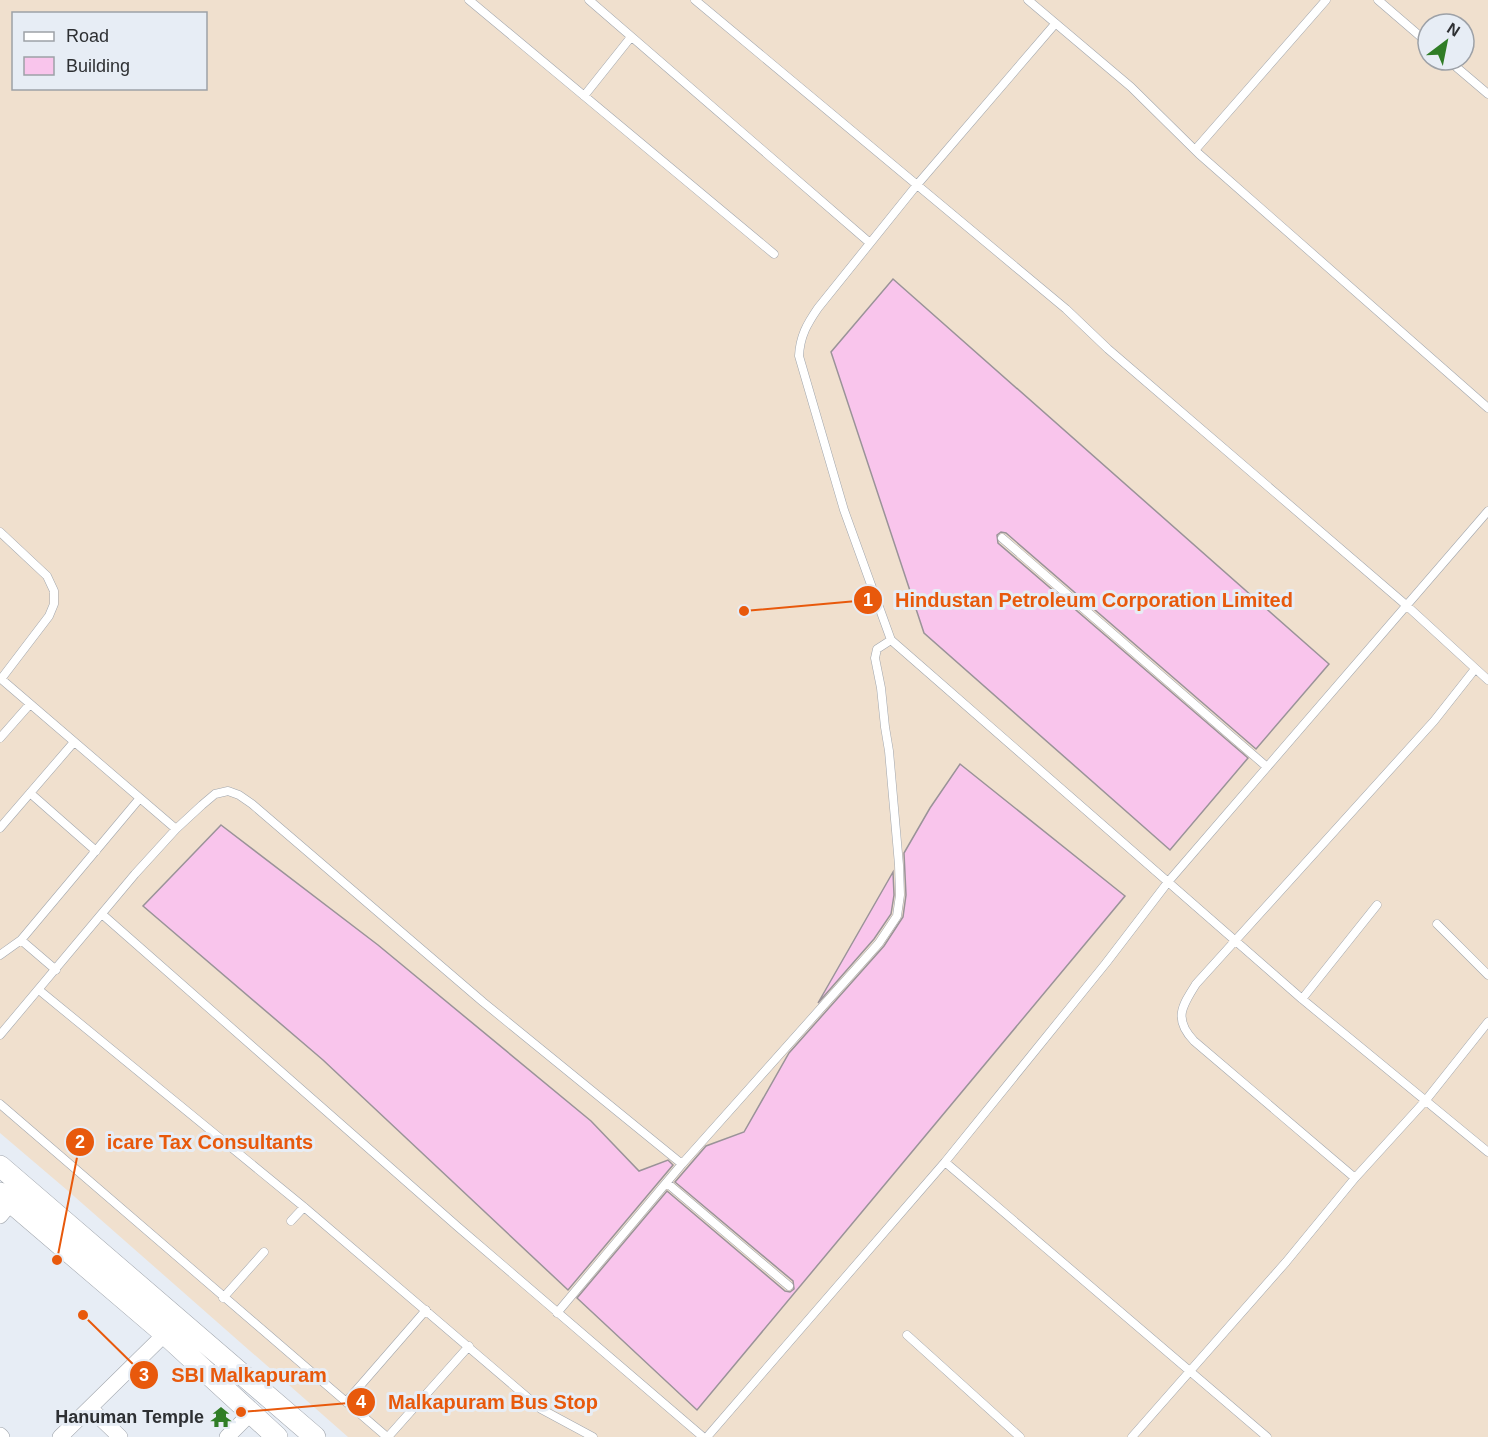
<svg xmlns="http://www.w3.org/2000/svg" width="1488" height="1437" font-family="Helvetica,sans-serif">
	<style>
		.industrial { fill: #f0e0ce; fill-rule: evenodd }
		.building { fill: #f9c5ec; stroke: #9a9398; stroke-width: 1.5 }
		.lines { fill: none; stroke-linecap: round; stroke-linejoin: round }
		.service-casing { stroke: #a1a6ad; stroke-width: 9 }
		.minor-casing { stroke: #a1a6ad; stroke-width: 16 }
		.secondary-casing { stroke: #a1a6ad; stroke-width: 22 }
		.service { stroke: #fff; stroke-width: 8 }
		.minor { stroke: #fff; stroke-width: 15 }
		.secondary { stroke: #fff; stroke-width: 21 }
		.labels { text-anchor: middle; stroke-width: 6; stroke-linejoin: round; paint-order: stroke }
		.poi-label { font-size: 18px; font-weight: bold; fill: #2e3033; stroke: #e7edf5; text-anchor: end }
		.leader { fill: none; stroke: #e8590c; stroke-width: 2 }
		.callout-dot { fill: #e8590c; stroke: #e7edf5; stroke-width: 2 }
		.mark-label { font-size: 18px; text-anchor: middle; font-weight: bold; fill: #fff }
		.callout-label { font-size: 20px; text-anchor: middle; font-weight: bold; fill: #e8590c; stroke: #e7edf5; stroke-width: 6; stroke-linejoin: round; paint-order: stroke }
	</style>
	<rect width="100%" height="100%" fill="#e7edf5"/>
	<path class="industrial" d="M 0,0 L 1488,0 L 1488,1437 L 348,1437 L 67,1190 L 0,1133 ZM 14,14 L 206,14 L 206,88 L 14,88 ZM 1428,24 L 1464,24 L 1464,60 L 1428,60 Z"/>
	<path class="building" d="M 893,279 L 1329,664 L 1256,749 L 1006,533 L 1001,532 L 997,535 L 998,543 L 1248,758 L 1170,850 L 924,633 L 831,352 Z
		M 960,764 L 1125,896 L 697,1410 L 577,1298 L 667,1191 L 785,1291 L 790,1292 L 794,1289 L 793,1281 L 675,1182 L 706,1146 L 744,1132 L 789,1053 L 884,946 L 903,917 L 906,895 L 904,853 L 930,808 Z
		M 221,825 L 378,945 L 591,1121 L 639,1171 L 668,1160 L 673,1165 L 568,1290 L 323,1060 L 143,906 Z
		M 893,872 L 894,895 L 891,914 L 874,939 L 818,1003 Z"/>
	<g class="lines">
		<defs>
			<path id="service" d="M 469,0 L 774,254
				M 589,0 L 870,243
				M 695,0 L 1066,309 L 1108,349 L 1406,605 L 1488,680
				M 1028,0 L 1131,87 L 1199,154 L 1488,408
				M 1378,0 L 1428,43
				M 1055,24 L 916,186 L 818,308 C 807,324 800,336 799,356 L 844,510 L 891,640 L 1302,999 L 1488,1152
				M 1448,60 L 1488,94
				M 584,96 L 631,37
				M 1195,150 L 1326,0
				M 0,532 L 47,576 L 54,591 L 54,604 L 49,616 L 1,679
				M 1002,538 L 1267,767
				M 0,678 L 176,829
				M 0,738 L 30,704
				M 30,793 L 96,851
				M 0,828 L 74,742
				M 103,915 L 458,1227 L 703,1437
				M 1437,924 L 1488,975
				M 21,940 L 56,970
				M 0,955 L 21,940 L 140,798
				M 39,990 L 304,1207 L 541,1409 L 593,1437
				M 1302,999 L 1377,905
				M 0,1035 L 135,874 L 176,829 L 202,805 L 215,794 L 228,791 L 239,795 L 252,804 L 483,1002 L 682,1164
				M 0,1104 L 387,1437
				M 945,1162 L 1267,1437
				M 1355,1178 L 1194,1041 C 1173,1019 1182,1006 1196,984 L 1434,721 L 1475,669
				M 667,1183 L 789,1286
				M 291,1221 L 304,1207
				M 223,1298 L 264,1252
				M 557,1313 L 682,1164 L 879,943 L 897,916 L 900,895 L 899,865 L 889,751 L 885,727 L 881,688 L 875,658 L 877,649 L 891,640
				M 907,1335 L 1020,1437
				M 346,1402 L 426,1310
				M 388,1437 L 469,1346
				M 707,1437 L 945,1162 L 1106,963 L 1168,882 L 1488,511
				M 1132,1437 L 1286,1262 L 1355,1178 L 1426,1100 L 1488,1022"/>
			<path id="minor" d="M 0,1216 L 11,1203
				M 90,1408 L 120,1437
				M 0,1435 L 2,1437
				M 60,1437 L 171,1328
				M 227,1437 L 250,1414"/>
			<path id="secondary" d="M 0,1166 L 315,1437
				M 0,1193 L 165,1334 L 277,1437"/>
		</defs>
		<use href="#service" class="service-casing"/>
		<use href="#minor" class="minor-casing"/>
		<use href="#secondary" class="secondary-casing"/>
		<use href="#service" class="service"/>
		<use href="#minor" class="minor"/>
		<use href="#secondary" class="secondary"/>
	</g>
	<defs>
		<symbol id="temple-bare" viewBox="-9 -9 18 18"><path d="M0-6L5-2H3V0L6.5 2.5H4V6H1.5V3h-3V6H-4V2.5H-6.5L-3 0V-2H-5Z" fill="#307d26" stroke="#e7edf5" stroke-width="2.5" paint-order="stroke"/></symbol>
	</defs>
	<g fill-rule="evenodd">
		<use href="#temple-bare" x="206" y="1402" width="30" height="30"/>
	</g>
	<g class="labels">
		<g class="poi-label">
			<text x="204" y="1423">Hanuman Temple</text>
		</g>
	</g>
	<path class="leader" d="M744 611L868 600M57 1260L80 1142M83 1315L144 1375M241 1412L361 1402"/>
	<g class="callout-dot">
		<circle cx="744" cy="611" r="6"/>
		<circle cx="57" cy="1260" r="6"/>
		<circle cx="83" cy="1315" r="6"/>
		<circle cx="241" cy="1412" r="6"/>
		<circle cx="868" cy="600" r="15"/>
		<circle cx="80" cy="1142" r="15"/>
		<circle cx="144" cy="1375" r="15"/>
		<circle cx="361" cy="1402" r="15"/>
	</g>
	<g class="mark-label">
		<text x="868" y="606">1</text>
		<text x="80" y="1148">2</text>
		<text x="144" y="1381">3</text>
		<text x="361" y="1408">4</text>
	</g>
	<g class="callout-label">
		<text x="1094" y="607">Hindustan Petroleum Corporation Limited</text>
		<text x="210" y="1149">icare Tax Consultants</text>
		<text x="249" y="1382">SBI Malkapuram</text>
		<text x="493" y="1409">Malkapuram Bus Stop</text>
	</g>
	<rect x="12" y="12" width="195" height="78" fill="#e7edf5" stroke="#9da1a7" stroke-width="1.5"/>
	<rect x="24" y="32" width="30" height="9" fill="#ffffff" stroke="#9da1a7" stroke-width="1.5"/>
	<text x="66" y="42" font-size="18" fill="#2e3033">Road</text>
	<rect x="24" y="57" width="30" height="18" fill="#f9c5ec" stroke="#9da1a7" stroke-width="1.5"/>
	<text x="66" y="72" font-size="18" fill="#2e3033">Building</text>
	<g transform="translate(1446 42) rotate(32)"><circle r="28" fill="#e7edf5" stroke="#9da1a7" stroke-width="1.5"/>
	<path d="M0-4.5L10 22L0 15L-10 22Z" fill="#307d26"/>
	<text y="-9" font-size="16" font-weight="bold" text-anchor="middle" fill="#2e3033">N</text>
	</g>
</svg>
